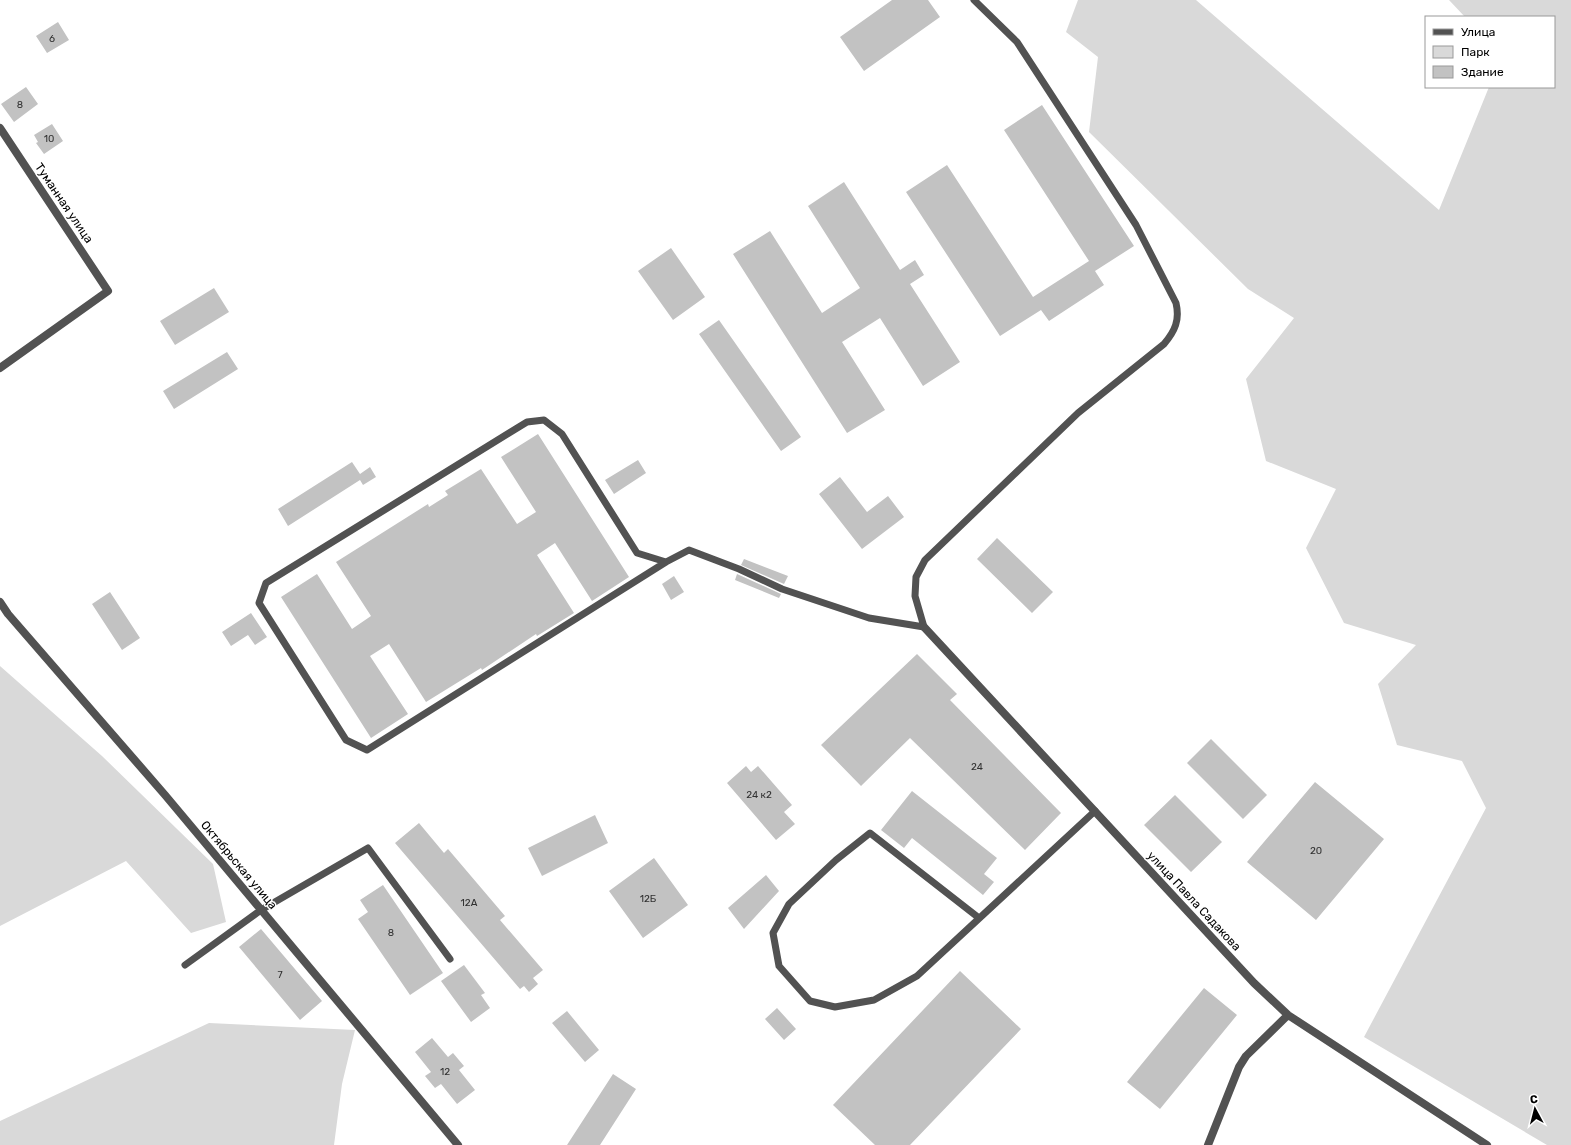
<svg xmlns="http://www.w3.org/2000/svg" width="1571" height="1145" font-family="Rubik,sans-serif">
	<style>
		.green { fill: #d9d9d9 }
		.building { fill: #c2c2c2 }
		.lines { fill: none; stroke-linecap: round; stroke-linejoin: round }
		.service { stroke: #525252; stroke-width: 7 }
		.minor { stroke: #525252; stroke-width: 8 }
		.labels { text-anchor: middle; stroke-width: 3; stroke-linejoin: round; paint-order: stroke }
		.number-label { font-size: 10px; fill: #303030 }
		.street-label { font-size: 12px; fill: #000; stroke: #fff }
	</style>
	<rect width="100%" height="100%" fill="#fff"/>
	<path class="green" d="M 1078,0 L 1196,0 L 1439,210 L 1489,87 L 1554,87 L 1554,17 L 1465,17 L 1449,0 L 1571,0 L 1571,1145 L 1547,1145 L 1364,1037 L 1486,808 L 1462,761 L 1397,745 L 1378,684 L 1416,645 L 1344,623 L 1306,548 L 1336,489 L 1266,461 L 1246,379 L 1294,318 L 1248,289 L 1089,132 L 1098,57 L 1066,32 Z
		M 0,666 L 102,756 L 213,864 L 226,922 L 191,933 L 126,861 L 0,926 Z
		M 209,1023 L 355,1030 L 342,1084 L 334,1145 L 0,1145 L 0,1121 Z"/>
	<path class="building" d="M 892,0 L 928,0 L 940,17 L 864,71 L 840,37 Z
		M 58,22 L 69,40 L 47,53 L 36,36 Z
		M 26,87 L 38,104 L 14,122 L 1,104 Z
		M 1042,105 L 1134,246 L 1095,271 L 1104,285 L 1049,321 L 1041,310 L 1000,336 L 906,192 L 947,165 L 1033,297 L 1089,261 L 1004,130 Z
		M 52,124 L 63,141 L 44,154 L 36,143 L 38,142 L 34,135 Z
		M 844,182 L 900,270 L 915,260 L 924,275 L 910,284 L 960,362 L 923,386 L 880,318 L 842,342 L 885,410 L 847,433 L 733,254 L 770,231 L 822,313 L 860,288 L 808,206 Z
		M 671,248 L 705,297 L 673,320 L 638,271 Z
		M 214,288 L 229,312 L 175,345 L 160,321 Z
		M 719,320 L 801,437 L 781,451 L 699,334 Z
		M 227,352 L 238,369 L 174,409 L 163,391 Z
		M 538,434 L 629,577 L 592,601 L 555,543 L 537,555 L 574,613 L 537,636 L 536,634 L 482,670 L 481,668 L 426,702 L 389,644 L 370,656 L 408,714 L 371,738 L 281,597 L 317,574 L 352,629 L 371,616 L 336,562 L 428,504 L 429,507 L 448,495 L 445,491 L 481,469 L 517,524 L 536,512 L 501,457 Z
		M 638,460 L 646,473 L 614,494 L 605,480 Z
		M 352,462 L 360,474 L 370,467 L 376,477 L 363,485 L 360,480 L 288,526 L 278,509 Z
		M 840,477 L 867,512 L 888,496 L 904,517 L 862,549 L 819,494 Z
		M 997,538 L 1053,592 L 1032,613 L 977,559 Z
		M 744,559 L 788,576 L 784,584 L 741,565 Z
		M 737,574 L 781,594 L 779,598 L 735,580 Z
		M 674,576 L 684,592 L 671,600 L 662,584 Z
		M 110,592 L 140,638 L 122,650 L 92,604 Z
		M 251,613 L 267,637 L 255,645 L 248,635 L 231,646 L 222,632 Z
		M 917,654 L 957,694 L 950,700 L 1061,813 L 1025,850 L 910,738 L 861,786 L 821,745 Z
		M 1211,739 L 1267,795 L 1243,819 L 1187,763 Z
		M 746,766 L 751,772 L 758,766 L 792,805 L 784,812 L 795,824 L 776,840 L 727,783 Z
		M 1315,782 L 1384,839 L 1316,920 L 1247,862 Z
		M 912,791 L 997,858 L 984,874 L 994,882 L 983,895 L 912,838 L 904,848 L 881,830 Z
		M 1175,795 L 1222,842 L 1191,872 L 1144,825 Z
		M 595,815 L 608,843 L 542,876 L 528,848 Z
		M 419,823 L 444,853 L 448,849 L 505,916 L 500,920 L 543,970 L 533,978 L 538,984 L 529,992 L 524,986 L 520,989 L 395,843 Z
		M 654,858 L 688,905 L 643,938 L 609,891 Z
		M 766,875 L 779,891 L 744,929 L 728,908 Z
		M 383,885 L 443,973 L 410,995 L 358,919 L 368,912 L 360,900 Z
		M 261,929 L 322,1001 L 300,1020 L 239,947 Z
		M 464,965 L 485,993 L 481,995 L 490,1008 L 471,1022 L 441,981 Z
		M 960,971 L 1021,1029 L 910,1145 L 875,1145 L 833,1105 Z
		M 1204,988 L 1237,1015 L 1160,1109 L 1127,1082 Z
		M 777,1008 L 796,1029 L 784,1040 L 765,1019 Z
		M 567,1011 L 599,1050 L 585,1062 L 552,1023 Z
		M 432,1038 L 448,1057 L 453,1053 L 464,1066 L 459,1070 L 475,1090 L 457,1104 L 441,1084 L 435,1088 L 425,1076 L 431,1072 L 415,1052 Z
		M 613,1074 L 636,1089 L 600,1145 L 567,1145 Z"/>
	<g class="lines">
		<path class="service" d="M 666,562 L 367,750 L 346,740 L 259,603 L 266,583 L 527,422 L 544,420 L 562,434 L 637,553 L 666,562 L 689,550 L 739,569 L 782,589 L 869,618 L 924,627 L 915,596 L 916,577 L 925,560 L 1078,413 L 1164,344 C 1175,331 1180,320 1176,303 L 1136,225 L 1017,42 L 974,0
			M 979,918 L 870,833 L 836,860 L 789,904 L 773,933 L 779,966 L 810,1001 L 835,1007 L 874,1000 L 917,976 L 1095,811
			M 185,965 L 261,910 L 368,848 L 450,959"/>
		<path class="minor" d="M 0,128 L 108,291 L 0,368
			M 0,602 L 8,614 L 165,795 L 458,1145
			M 924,627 L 1254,983 L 1288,1015 L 1487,1145
			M 1208,1145 L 1239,1067 L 1246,1056 L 1288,1015"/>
	</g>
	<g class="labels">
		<g class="number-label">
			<text x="52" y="42">6</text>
			<text x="20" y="108">8</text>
			<text x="49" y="142">10</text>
			<text x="977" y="770">24</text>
			<text x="759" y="798">24 к2</text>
			<text x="1316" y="854">20</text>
			<text x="648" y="902">12Б</text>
			<text x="469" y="906">12А</text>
			<text x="391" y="936">8</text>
			<text x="280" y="978">7</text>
			<text x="445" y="1075">12</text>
		</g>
		<g class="street-label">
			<text transform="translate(64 203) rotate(56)" y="4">Туманная улица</text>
			<text transform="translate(239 865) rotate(50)" y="4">Октябрьская улица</text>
			<text transform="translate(1194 901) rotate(47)" y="4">улица Павла Садакова</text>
		</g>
	</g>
	<rect x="1425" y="16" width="130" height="72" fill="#ffffff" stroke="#999999"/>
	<rect x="1433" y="29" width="20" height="6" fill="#525252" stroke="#999999"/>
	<text x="1461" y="36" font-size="12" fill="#000000">Улица</text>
	<rect x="1433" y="46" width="20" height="12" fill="#d9d9d9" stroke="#999999"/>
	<text x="1461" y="56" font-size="12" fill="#000000">Парк</text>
	<rect x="1433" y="66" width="20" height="12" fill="#c2c2c2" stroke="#999999"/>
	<text x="1461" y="76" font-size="12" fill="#000000">Здание</text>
	<g transform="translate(1535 1109) rotate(353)" stroke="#ffffff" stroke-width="3" paint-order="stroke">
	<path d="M0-3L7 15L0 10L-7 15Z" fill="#000000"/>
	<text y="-6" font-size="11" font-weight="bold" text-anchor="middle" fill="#000000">С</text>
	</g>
</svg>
